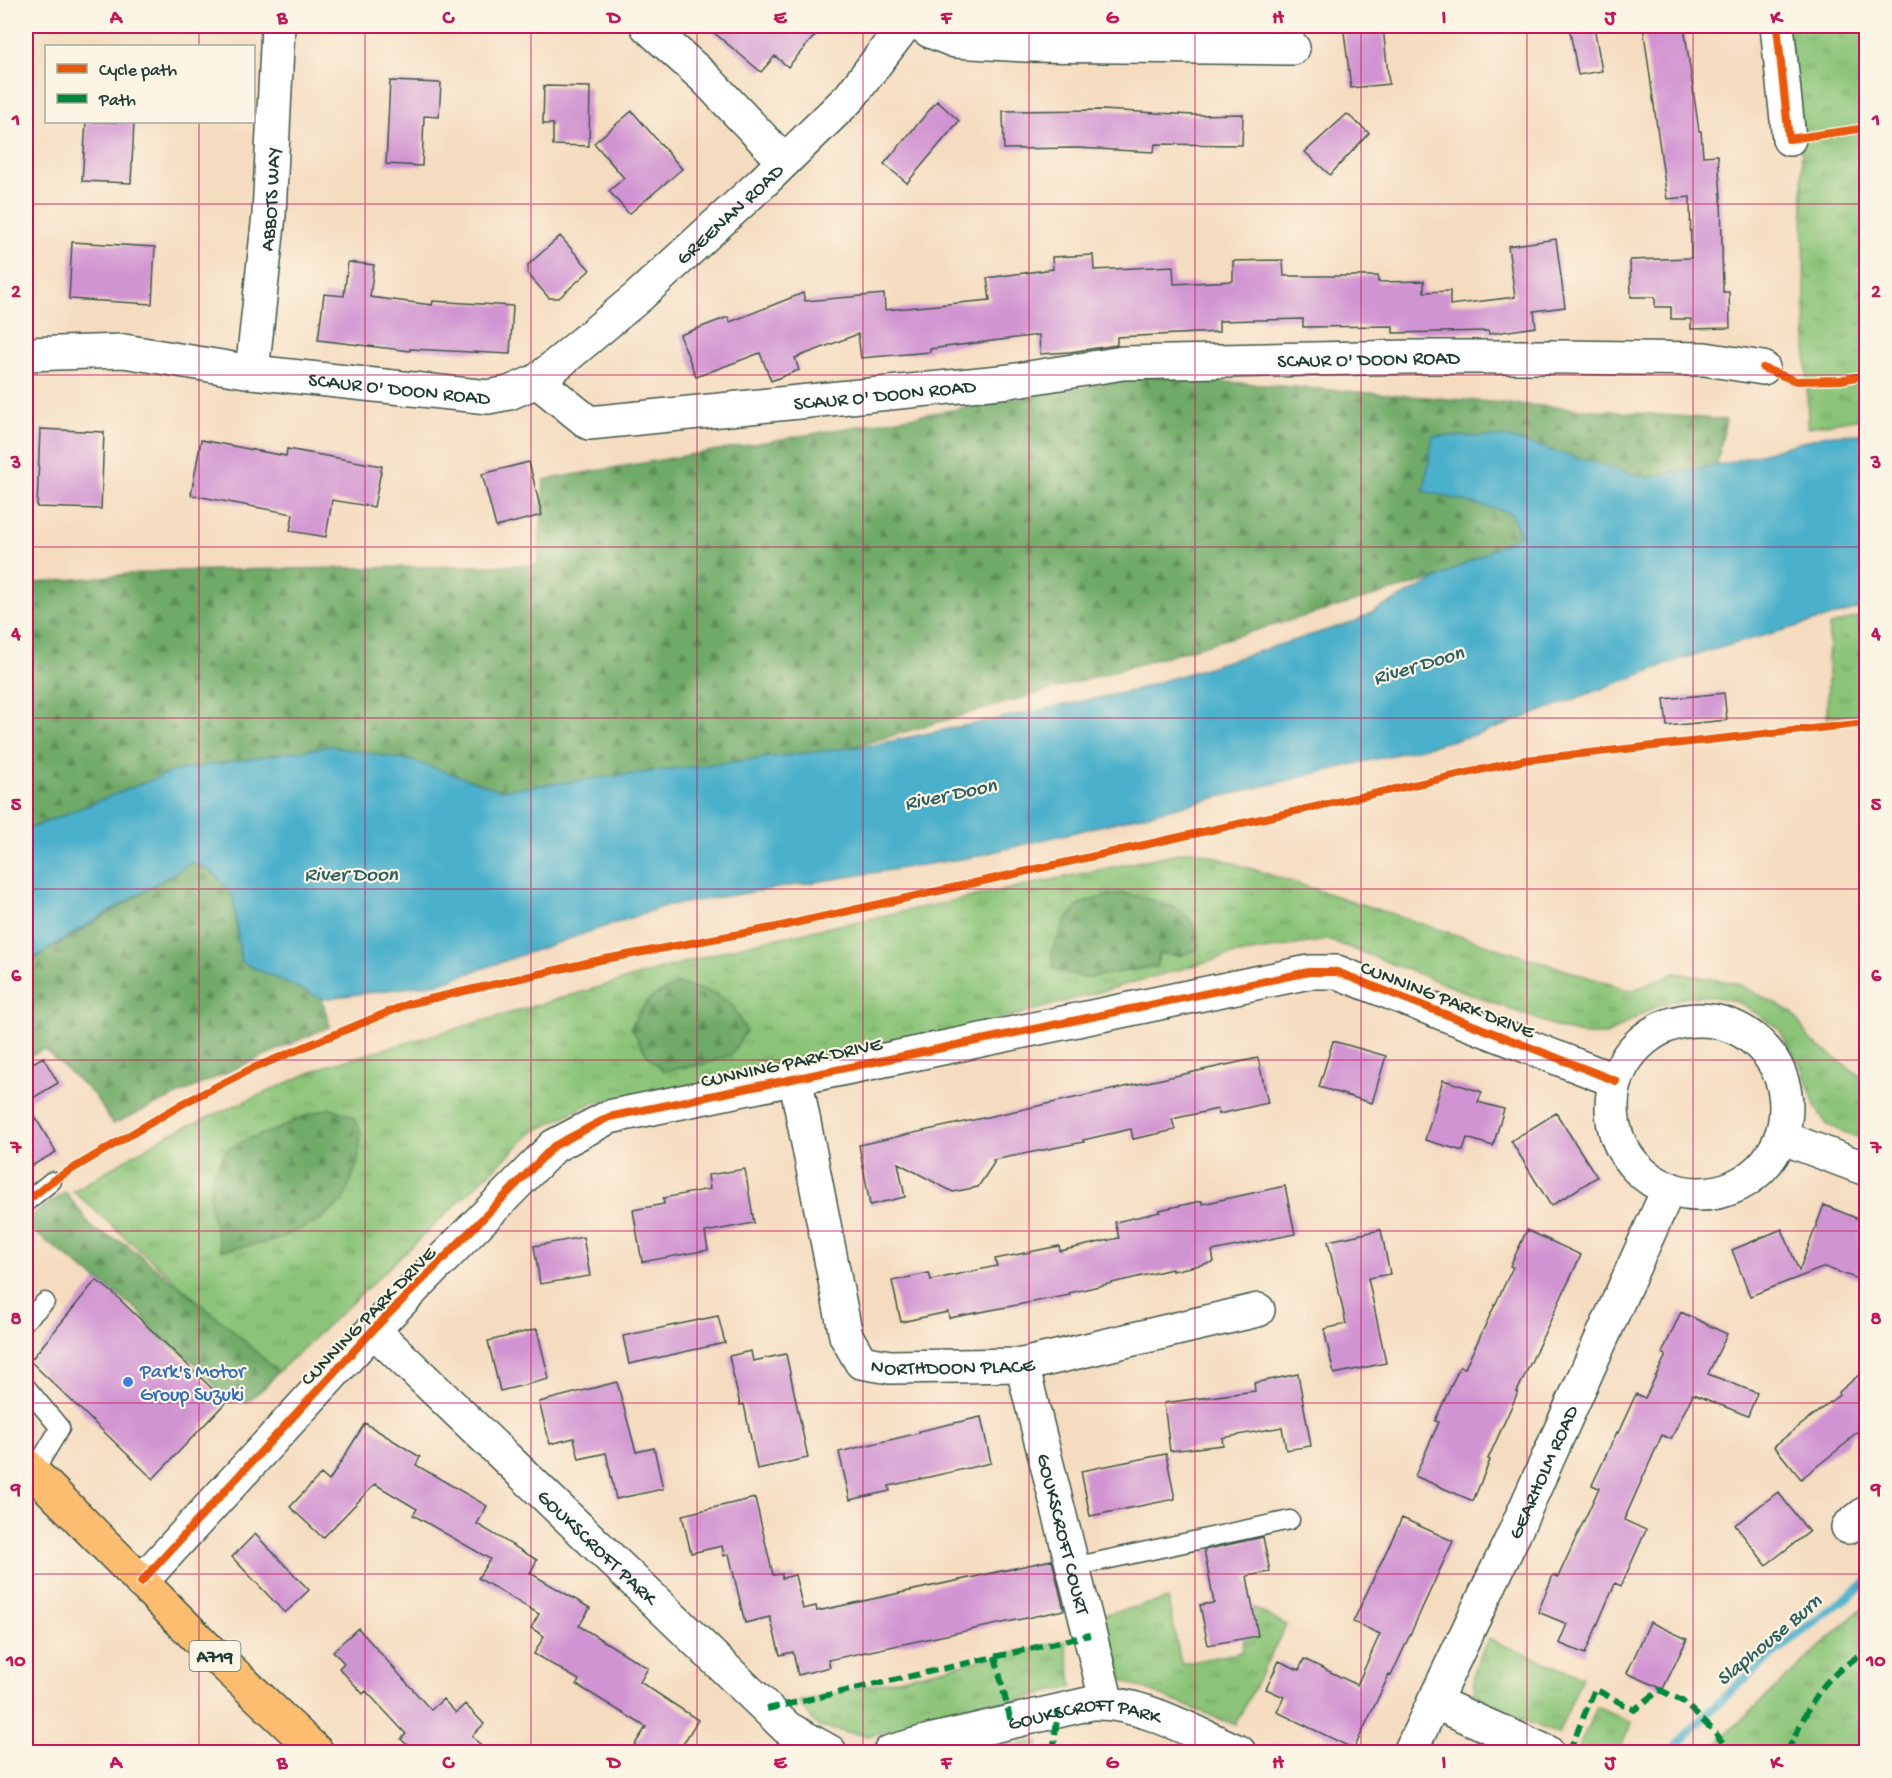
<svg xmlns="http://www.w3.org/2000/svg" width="1892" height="1778" font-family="'Gochi Hand',sans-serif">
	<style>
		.grass { fill: url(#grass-tufts); stroke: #558056; stroke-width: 1.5; fill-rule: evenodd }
		.forest { fill: url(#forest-firs); stroke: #48744e; stroke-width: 1.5 }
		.water { fill: #4cb0cb; stroke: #367680; stroke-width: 1.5 }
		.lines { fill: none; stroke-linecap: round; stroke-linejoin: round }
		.stream { stroke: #4cb0cb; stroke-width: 9 }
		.building { fill: #d194d2 }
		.lane-casing { stroke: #3f5549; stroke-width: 21 }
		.street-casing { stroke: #3f5549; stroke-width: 36 }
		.primary-casing { stroke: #3f5549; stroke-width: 36 }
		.lane { stroke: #fff; stroke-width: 18 }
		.street { stroke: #fff; stroke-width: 33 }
		.primary { stroke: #fcbd6f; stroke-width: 33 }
		.quiet { stroke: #00873e; stroke-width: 6; stroke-dasharray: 12 6; stroke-linecap: butt }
		.cycleway-casing { stroke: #fcf5e5; stroke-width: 11 }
		.cycleway { stroke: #e8590c; stroke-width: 8 }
		.grid { fill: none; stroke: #c2185b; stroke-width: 1.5; stroke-opacity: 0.55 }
		.shop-dot { fill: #3f7fe0; stroke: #fcf5e5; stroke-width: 2 }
		.labels { text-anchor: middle; stroke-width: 4.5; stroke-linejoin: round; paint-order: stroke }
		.shield { fill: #fcf5e5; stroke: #617469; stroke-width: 1.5 }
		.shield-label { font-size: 18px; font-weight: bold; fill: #1f3d34 }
		.street-label { font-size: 20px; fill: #1f3d34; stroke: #fcf5e5 }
		.shop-label { font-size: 20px; fill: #366cbe; stroke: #fcf5e5; text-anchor: start }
		.water-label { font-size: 21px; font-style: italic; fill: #2c6061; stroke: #fcf5e5 }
		.neatline { fill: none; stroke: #c2185b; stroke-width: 2 }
		.grid-label { font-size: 20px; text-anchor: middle; font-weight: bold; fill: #c2185b }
	</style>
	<defs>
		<pattern id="grass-tufts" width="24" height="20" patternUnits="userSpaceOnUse" patternTransform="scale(1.5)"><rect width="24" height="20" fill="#8bc478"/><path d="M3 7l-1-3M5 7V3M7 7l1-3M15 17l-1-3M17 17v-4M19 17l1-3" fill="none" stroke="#71a063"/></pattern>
		<pattern id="forest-firs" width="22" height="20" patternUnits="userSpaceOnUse" patternTransform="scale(1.5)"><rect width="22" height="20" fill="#70aa68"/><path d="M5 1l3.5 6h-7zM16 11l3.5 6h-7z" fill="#5b8c56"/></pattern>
	</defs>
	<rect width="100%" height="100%" fill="#fcf5e5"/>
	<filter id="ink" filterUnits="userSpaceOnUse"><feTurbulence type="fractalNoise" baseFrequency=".0167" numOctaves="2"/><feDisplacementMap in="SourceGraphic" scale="12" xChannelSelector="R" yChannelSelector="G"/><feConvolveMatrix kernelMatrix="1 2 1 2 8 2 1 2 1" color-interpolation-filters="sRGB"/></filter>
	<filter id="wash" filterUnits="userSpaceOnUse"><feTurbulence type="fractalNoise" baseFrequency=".008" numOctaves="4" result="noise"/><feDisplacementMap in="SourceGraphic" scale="24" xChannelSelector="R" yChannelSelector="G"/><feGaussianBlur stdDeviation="1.35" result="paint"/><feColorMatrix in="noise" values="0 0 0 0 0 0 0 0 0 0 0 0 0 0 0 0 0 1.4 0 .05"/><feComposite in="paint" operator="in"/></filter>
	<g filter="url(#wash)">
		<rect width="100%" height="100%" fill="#f5dcc0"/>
		<path class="grass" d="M 1788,26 L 1866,26 L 1866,417 L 1808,427 L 1801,123 Z
			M 1866,614 L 1866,713 L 1861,716 L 1827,717 L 1829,626 Z
			M 1193,850 L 1631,991 L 1676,973 L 1736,983 L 1792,1012 L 1810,1040 L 1866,1080 L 1866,1141 L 1827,1125 L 1816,1108 L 1802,1068 L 1779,1029 L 1742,1004 L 1723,998 L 1702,996 L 1685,997 L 1652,1008 L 1606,1035 L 1586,1035 L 1565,1030 L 1340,944 L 1327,940 L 1231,955 L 795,1077 L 591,1103 L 533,1132 L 278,1372 L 73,1191 L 165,1136 L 326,1066 L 745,945 ZM 1148,900 C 1174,905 1182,909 1196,931 L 1179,956 L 1159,953 L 1156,966 L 1084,978 L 1054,969 Z
			M 1168,1599 L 1181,1664 L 1242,1652 L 1250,1606 L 1286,1625 L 1235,1725 L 1124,1681 L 1102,1615 Z
			M 1866,1604 L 1866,1752 L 1707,1752 Z
			M 1488,1639 L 1582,1677 L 1558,1734 L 1480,1703 C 1466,1677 1477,1663 1488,1639 Z
			M 1065,1641 L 1073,1687 L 867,1736 L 819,1727 L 798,1702 Z
			M 1597,1707 L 1632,1723 L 1618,1752 L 1576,1752 Z
			M 1039,1741 L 1037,1752 L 976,1752 Z"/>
		<path class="forest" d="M 1148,376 L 1726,420 L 1710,499 L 559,832 L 103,801 L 26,829 L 26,584 L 162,571 L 538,565 L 544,480 Z
			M 193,862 L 214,873 L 233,896 L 241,961 L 322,999 L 330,1026 L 113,1124 L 94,1095 L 44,1049 L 26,1058 L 26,964 Z
			M 1124,893 C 1149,901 1185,902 1196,930 C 1198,935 1198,943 1198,949 L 1179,956 L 1159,953 L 1157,966 L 1084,978 L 1054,969 L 1051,952 L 1066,921 L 1080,904 L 1099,898 Z
			M 679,984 L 715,993 L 733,1006 L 746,1031 L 732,1054 L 705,1064 L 663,1071 L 647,1055 L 631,1027 C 646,999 650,996 679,984 Z
			M 331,1108 L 353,1117 L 361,1132 L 358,1162 L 343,1201 L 320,1220 L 273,1241 L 221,1251 L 210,1208 L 211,1181 L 226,1150 L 248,1139 L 278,1129 L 309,1114 Z
			M 66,1192 L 94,1230 L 126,1244 L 229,1327 L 278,1372 L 264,1388 L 247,1402 L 226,1402 L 202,1368 L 154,1333 L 140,1312 L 26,1226 L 26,1219 Z"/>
		<path class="water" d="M 1866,434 L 1866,607 L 1684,658 L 1483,733 L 972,857 L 665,906 L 440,983 L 322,999 L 241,962 L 233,896 L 214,873 L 193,862 L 95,920 L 26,963 L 26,830 L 173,771 L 330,746 L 413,761 L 500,790 L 872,745 L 1131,691 L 1356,621 L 1520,535 L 1511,513 L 1424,491 L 1433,436 L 1506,437 L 1646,478 L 1724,464 L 1826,435 Z"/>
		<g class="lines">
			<path class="stream" d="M 1671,1752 C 1728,1687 1796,1634 1866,1583"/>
		</g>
		<g id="blocks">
			<path class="building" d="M 706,26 L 823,26 L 788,67 L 775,56 L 761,72 Z
				M 1569,26 L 1594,26 L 1602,71 L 1578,75 Z
				M 1643,26 L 1684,26 L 1699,131 L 1701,131 L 1703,156 L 1718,155 L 1721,196 L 1723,292 L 1729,292 L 1730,328 L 1691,329 L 1691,319 L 1671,319 L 1671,307 L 1655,307 L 1655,297 L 1631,297 L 1630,260 L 1691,258 L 1690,197 L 1667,199 Z
				M 1383,27 L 1389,84 L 1351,88 L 1344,32 Z
				M 390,81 L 441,83 L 439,117 L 424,116 L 422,166 L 386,164 Z
				M 544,86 L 590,87 L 589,146 L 553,145 L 553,124 L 543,124 Z
				M 937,101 L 959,121 L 907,183 L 884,164 Z
				M 1102,110 L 1194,115 L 1243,114 L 1242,145 L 1155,144 L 1154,152 L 1077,148 L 1004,149 L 1003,111 Z
				M 632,111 L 682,169 L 629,214 L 609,191 L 624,178 L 594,143 Z
				M 1347,114 L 1369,133 L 1330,175 L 1305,152 Z
				M 86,122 L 134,122 L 131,183 L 82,181 Z
				M 560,236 L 590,270 L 559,298 L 549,298 L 528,274 L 528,265 Z
				M 1556,239 L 1565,307 L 1534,311 L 1536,327 L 1489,334 L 1488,331 L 1393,333 L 1393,326 L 1303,327 L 1303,319 L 1219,321 L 1219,332 L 1117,337 L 1117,345 L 1070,352 L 1040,354 L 1039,335 L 930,349 L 930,352 L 861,358 L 858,334 L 795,358 L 799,370 L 771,381 L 760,353 L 696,377 L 680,335 L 728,317 L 730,322 L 803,293 L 805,301 L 884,294 L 885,310 L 990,300 L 987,278 L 1053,269 L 1052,257 L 1093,255 L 1094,270 L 1173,266 L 1174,284 L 1233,281 L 1233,261 L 1283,260 L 1284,276 L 1378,276 L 1378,282 L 1424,281 L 1424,292 L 1450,291 L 1450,305 L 1515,297 L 1508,246 Z
				M 72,242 L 155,247 L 152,304 L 69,299 Z
				M 348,262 L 374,265 L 370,297 L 432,305 L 433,301 L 513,306 L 510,354 L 410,349 L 410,351 L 318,340 L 324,294 L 344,296 Z
				M 40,429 L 104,432 L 101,509 L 37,507 Z
				M 201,440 L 286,456 L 287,449 L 382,466 L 374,507 L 332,500 L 326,537 L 290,531 L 293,514 L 191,495 Z
				M 529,462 L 542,515 L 496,527 L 482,474 Z
				M 1724,693 L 1727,720 L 1667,726 L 1664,699 Z
				M 1333,1041 L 1386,1056 L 1372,1103 L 1319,1087 Z
				M 43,1057 L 58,1083 L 26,1102 L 56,1152 L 26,1169 L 26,1067 Z
				M 1258,1058 L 1268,1103 L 1219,1114 L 1218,1109 L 1172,1119 L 1175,1130 L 1133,1139 L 1131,1129 L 1083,1140 L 1084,1142 L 993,1160 L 994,1163 L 978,1187 L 953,1192 L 898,1163 L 905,1197 L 870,1205 L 859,1145 Z
				M 1443,1080 L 1482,1092 L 1478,1102 L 1504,1109 L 1493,1146 L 1467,1138 L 1463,1151 L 1425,1140 Z
				M 1556,1113 L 1597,1177 L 1551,1206 L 1511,1141 Z
				M 745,1169 L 754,1223 L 705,1232 L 708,1250 L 642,1262 L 633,1210 L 664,1204 L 663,1198 L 710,1189 L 708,1175 Z
				M 1285,1186 L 1295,1234 L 1212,1251 L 1214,1262 L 1172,1271 L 1172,1269 L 1069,1293 L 1070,1295 L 949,1318 L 948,1312 L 901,1322 L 892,1281 L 929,1273 L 931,1280 L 997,1266 L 995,1259 L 1059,1246 L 1060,1251 L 1119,1238 L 1115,1222 L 1160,1212 L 1159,1210 L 1202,1201 L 1202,1204 Z
				M 1824,1205 L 1866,1222 L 1866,1282 L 1825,1267 L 1750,1296 L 1732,1250 L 1782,1229 L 1799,1271 Z
				M 1381,1230 L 1390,1274 L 1368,1278 L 1386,1363 L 1334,1374 L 1324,1329 L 1346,1324 L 1328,1241 Z
				M 1527,1230 L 1581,1255 L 1517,1392 L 1518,1392 L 1488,1459 L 1490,1460 L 1473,1501 L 1415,1476 L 1439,1422 L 1435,1421 L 1460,1366 L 1465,1368 L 1513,1267 L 1510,1266 Z
				M 583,1237 L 590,1276 L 540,1284 L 534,1246 Z
				M 96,1280 L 112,1292 L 226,1402 L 153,1479 L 30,1361 Z
				M 1681,1312 L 1727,1334 L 1708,1374 L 1757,1393 L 1748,1416 L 1693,1394 L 1671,1439 L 1662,1435 L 1624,1520 L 1646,1530 L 1621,1586 L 1615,1583 L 1585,1654 L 1559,1643 L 1567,1624 L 1538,1612 L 1553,1575 L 1558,1577 L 1599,1488 L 1592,1485 L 1617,1432 L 1618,1433 L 1636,1394 L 1645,1398 L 1666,1355 L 1662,1353 Z
				M 718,1316 L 725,1343 L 629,1364 L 623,1336 Z
				M 537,1329 L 549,1379 L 500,1391 L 488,1341 Z
				M 751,1351 L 753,1361 L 786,1354 L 808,1458 L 757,1469 L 744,1404 L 740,1405 L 729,1356 Z
				M 1866,1369 L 1866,1427 L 1865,1425 L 1849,1439 L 1850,1440 L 1801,1479 L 1774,1446 L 1839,1395 L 1838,1393 Z
				M 1298,1374 L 1311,1446 L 1286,1450 L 1282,1427 L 1222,1438 L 1223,1445 L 1170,1451 L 1164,1403 L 1255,1391 L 1254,1383 Z
				M 617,1382 L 636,1452 L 654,1448 L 663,1489 L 616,1499 L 606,1453 L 579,1459 L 574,1438 L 550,1444 L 539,1402 Z
				M 981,1417 L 991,1463 L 889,1486 L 890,1491 L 850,1500 L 839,1452 L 919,1433 L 919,1431 Z
				M 365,1423 L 420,1457 L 416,1465 L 487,1506 L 477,1524 L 537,1560 L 530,1573 L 590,1608 L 579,1626 L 648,1668 L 640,1682 L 698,1720 L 678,1752 L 630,1752 L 646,1727 L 577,1685 L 579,1680 L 534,1654 L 544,1636 L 531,1628 L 539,1614 L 478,1578 L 490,1559 L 413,1515 L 417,1509 L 375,1484 L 323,1538 L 290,1507 L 321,1474 L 329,1481 Z
				M 1166,1454 L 1175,1499 L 1090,1516 L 1081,1471 Z
				M 1778,1492 L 1809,1532 L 1766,1565 L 1735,1525 Z
				M 755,1498 L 773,1575 L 782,1574 L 782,1578 L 795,1575 L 803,1609 L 816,1606 L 817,1611 L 1052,1560 L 1064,1610 L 828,1660 L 830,1667 L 798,1675 L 793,1652 L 780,1655 L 770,1617 L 745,1623 L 729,1554 L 724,1556 L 722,1546 L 691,1553 L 682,1515 Z
				M 1402,1518 L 1453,1541 L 1391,1676 L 1389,1675 L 1354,1749 L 1277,1712 L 1284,1697 L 1266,1689 L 1279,1661 L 1299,1670 L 1304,1659 L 1357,1685 L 1380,1634 L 1353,1622 Z
				M 255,1534 L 309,1590 L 285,1613 L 232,1557 Z
				M 1263,1537 L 1270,1572 L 1247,1576 L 1258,1636 L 1208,1645 L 1200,1605 L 1214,1603 L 1204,1550 Z
				M 1650,1622 L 1687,1639 L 1663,1689 L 1627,1673 Z
				M 358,1628 L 431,1710 L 443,1699 L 456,1713 L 465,1704 L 484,1724 L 472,1736 L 487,1752 L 414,1752 L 401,1739 L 406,1734 L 366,1691 L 363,1694 L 339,1668 L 344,1663 L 333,1651 Z"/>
		</g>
	</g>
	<g filter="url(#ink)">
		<use href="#blocks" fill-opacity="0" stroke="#3f5549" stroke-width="1.5"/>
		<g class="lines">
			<defs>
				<path id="lane" d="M 26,1202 L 52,1181
					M 26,1320 L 45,1302
					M 26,1387 L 60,1428 L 33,1473
					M 1073,1567 L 1290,1520"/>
				<g id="street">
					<path d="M 647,26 L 705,78 L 784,161"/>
					<path d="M 923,26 L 930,31 L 955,41 L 1025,45 L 1293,48"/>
					<path d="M 1777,26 L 1789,139"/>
					<path id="s1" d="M 26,354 L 124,351 L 252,372 L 488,397 L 509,393 L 537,381 L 638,297 L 763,182 L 850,97 L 904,26"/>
					<path id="s2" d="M 252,372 L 269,215 L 278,26"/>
					<path id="s3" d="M 537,381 L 589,423 L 1010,381 L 1123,363 L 1411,357 L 1563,357 L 1705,359 L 1763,368"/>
					<circle cx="1699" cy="1107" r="87"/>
					<path id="s4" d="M 795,1077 L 846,1336 L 861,1362 L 890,1367 L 1022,1365 L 1258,1310"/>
					<path d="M 1781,1137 L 1866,1169"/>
					<path id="s5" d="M 373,1330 L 787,1728 L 830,1752"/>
					<path id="s6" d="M 1022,1365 L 1107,1703"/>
					<path d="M 1848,1527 L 1866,1513"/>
					<path d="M 141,1582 L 373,1330 L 554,1146 L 609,1117 L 1309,972 L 1337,972 L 1616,1081"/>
					<path d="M 1434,1702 L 1547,1752"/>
					<path id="s7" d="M 890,1752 L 933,1740 L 1092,1703 C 1141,1701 1194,1733 1239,1752"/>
					<path id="s8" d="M 1410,1752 L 1514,1534 L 1669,1188"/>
				</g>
				<path id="primary" d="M 26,1465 L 208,1649 L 317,1752"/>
			</defs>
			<use href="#lane" class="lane-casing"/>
			<use href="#street" class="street-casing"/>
			<use href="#primary" class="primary-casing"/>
			<use href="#lane" class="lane"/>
			<use href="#street" class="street"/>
			<use href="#primary" class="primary"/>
			<path class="quiet" d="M 995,1656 L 1011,1722
				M 767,1709 L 1090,1635
				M 1053,1752 L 1058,1711
				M 1569,1752 L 1595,1689 L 1634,1710 L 1660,1690 L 1682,1701 L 1715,1732 L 1728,1750 L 1749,1752
				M 1787,1752 C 1799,1729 1809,1703 1826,1683 C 1838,1670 1852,1660 1866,1651"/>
			<defs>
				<path id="cycleway" d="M 1777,26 L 1789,139 L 1866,128
					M 1763,368 L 1796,381 L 1841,380 L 1866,375
					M 26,1202 L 52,1181 L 184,1103 L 249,1070 L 408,1004 L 600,960 L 777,927 L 1525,760 L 1866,723
					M 141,1582 L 373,1330 L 554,1146 L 609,1117 L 1309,972 L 1337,972 L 1616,1081"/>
			</defs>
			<use href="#cycleway" class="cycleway-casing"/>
			<use href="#cycleway" class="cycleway"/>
		</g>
	</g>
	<path class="grid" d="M 199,26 L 199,46M 365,26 L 365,1752M 531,26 L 531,1752M 697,26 L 697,1752M 863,26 L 863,1752M 1029,26 L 1029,1752M 1195,26 L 1195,1752M 1361,26 L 1361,1752M 1527,26 L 1527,1752M 1693,26 L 1693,1752M 199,122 L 199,1752M 26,204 L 1866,204M 26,375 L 1866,375M 26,547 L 1866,547M 26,718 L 1866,718M 26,889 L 1866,889M 26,1060 L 1866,1060M 26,1231 L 1866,1231M 26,1403 L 1866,1403M 26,1574 L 1866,1574"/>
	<circle class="shop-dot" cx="128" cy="1382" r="6"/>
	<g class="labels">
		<rect class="shield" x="189.5" y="1641" width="51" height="30" rx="4.5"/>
		<g class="shield-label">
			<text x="215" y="1662">A719</text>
		</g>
		<g class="street-label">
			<text dy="7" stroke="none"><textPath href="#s2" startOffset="174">ABBOTS WAY</textPath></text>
			<text dy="7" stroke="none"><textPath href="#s1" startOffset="772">GREENAN ROAD</textPath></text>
			<text dy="7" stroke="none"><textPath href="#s3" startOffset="850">SCAUR O' DOON ROAD</textPath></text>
			<text dy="7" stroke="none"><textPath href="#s1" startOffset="376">SCAUR O' DOON ROAD</textPath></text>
			<text dy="7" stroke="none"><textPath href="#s3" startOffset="364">SCAUR O' DOON ROAD</textPath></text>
			<text transform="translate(1448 998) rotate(21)" y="7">CUNNING PARK DRIVE</text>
			<text transform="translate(791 1061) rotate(-12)" y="7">CUNNING PARK DRIVE</text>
			<text transform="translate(367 1315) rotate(-46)" y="7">CUNNING PARK DRIVE</text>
			<text dy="7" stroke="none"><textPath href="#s4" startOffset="386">NORTHDOON PLACE</textPath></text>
			<text dy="7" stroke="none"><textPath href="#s8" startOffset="310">GEARHOLM ROAD</textPath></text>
			<text dy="7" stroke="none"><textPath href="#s6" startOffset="174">GOUKSCROFT COURT</textPath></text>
			<text dy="7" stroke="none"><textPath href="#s5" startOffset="312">GOUKSCROFT PARK</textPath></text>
			<text dy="7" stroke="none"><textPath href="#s7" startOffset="200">GOUKSCROFT PARK</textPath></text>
		</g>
		<g class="shop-label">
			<text x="140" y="1377">Park's Motor<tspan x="140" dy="23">Group Suzuki</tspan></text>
		</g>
		<g class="water-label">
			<text transform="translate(1418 664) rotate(-17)" y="7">River Doon</text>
			<text transform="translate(950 793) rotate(-12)" y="7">River Doon</text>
			<text x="351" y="880">River Doon</text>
			<text transform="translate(1768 1639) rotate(-40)" y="7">Slaphouse Burn</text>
		</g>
	</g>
	<rect width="1892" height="1778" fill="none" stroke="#fcf5e5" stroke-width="66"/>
	<rect x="45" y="45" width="210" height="78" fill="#fcf5e5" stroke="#a4ab9e" stroke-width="1.5"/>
	<rect x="57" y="64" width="30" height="9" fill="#e8590c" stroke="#a4ab9e" stroke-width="1.5"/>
	<text x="99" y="75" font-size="18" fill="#1f3d34">Cycle path</text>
	<rect x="57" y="94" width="30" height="9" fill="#00873e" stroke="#a4ab9e" stroke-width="1.5"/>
	<text x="99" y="105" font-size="18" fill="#1f3d34">Path</text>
	<rect x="33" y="33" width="1826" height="1712" class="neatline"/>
	<g class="grid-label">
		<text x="116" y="23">A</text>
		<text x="282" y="23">B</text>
		<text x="448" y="23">C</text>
		<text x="614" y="23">D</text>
		<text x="780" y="23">E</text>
		<text x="946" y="23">F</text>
		<text x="1112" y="23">G</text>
		<text x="1278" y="23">H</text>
		<text x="1444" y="23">I</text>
		<text x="1610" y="23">J</text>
		<text x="1776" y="23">K</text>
		<text x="16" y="125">1</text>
		<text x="1876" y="125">1</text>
		<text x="16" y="297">2</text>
		<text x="1876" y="297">2</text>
		<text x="16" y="468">3</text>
		<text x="1876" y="468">3</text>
		<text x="16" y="639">4</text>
		<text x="1876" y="639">4</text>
		<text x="16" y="810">5</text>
		<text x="1876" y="810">5</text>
		<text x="16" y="981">6</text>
		<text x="1876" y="981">6</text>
		<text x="16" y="1153">7</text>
		<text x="1876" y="1153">7</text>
		<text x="16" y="1324">8</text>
		<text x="1876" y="1324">8</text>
		<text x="16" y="1495">9</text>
		<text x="1876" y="1495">9</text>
		<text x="16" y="1666">10</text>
		<text x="1876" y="1666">10</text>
		<text x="116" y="1768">A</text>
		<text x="282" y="1768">B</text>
		<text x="448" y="1768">C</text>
		<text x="614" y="1768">D</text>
		<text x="780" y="1768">E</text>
		<text x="946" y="1768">F</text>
		<text x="1112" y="1768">G</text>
		<text x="1278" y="1768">H</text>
		<text x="1444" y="1768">I</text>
		<text x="1610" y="1768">J</text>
		<text x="1776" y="1768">K</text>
	</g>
</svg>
